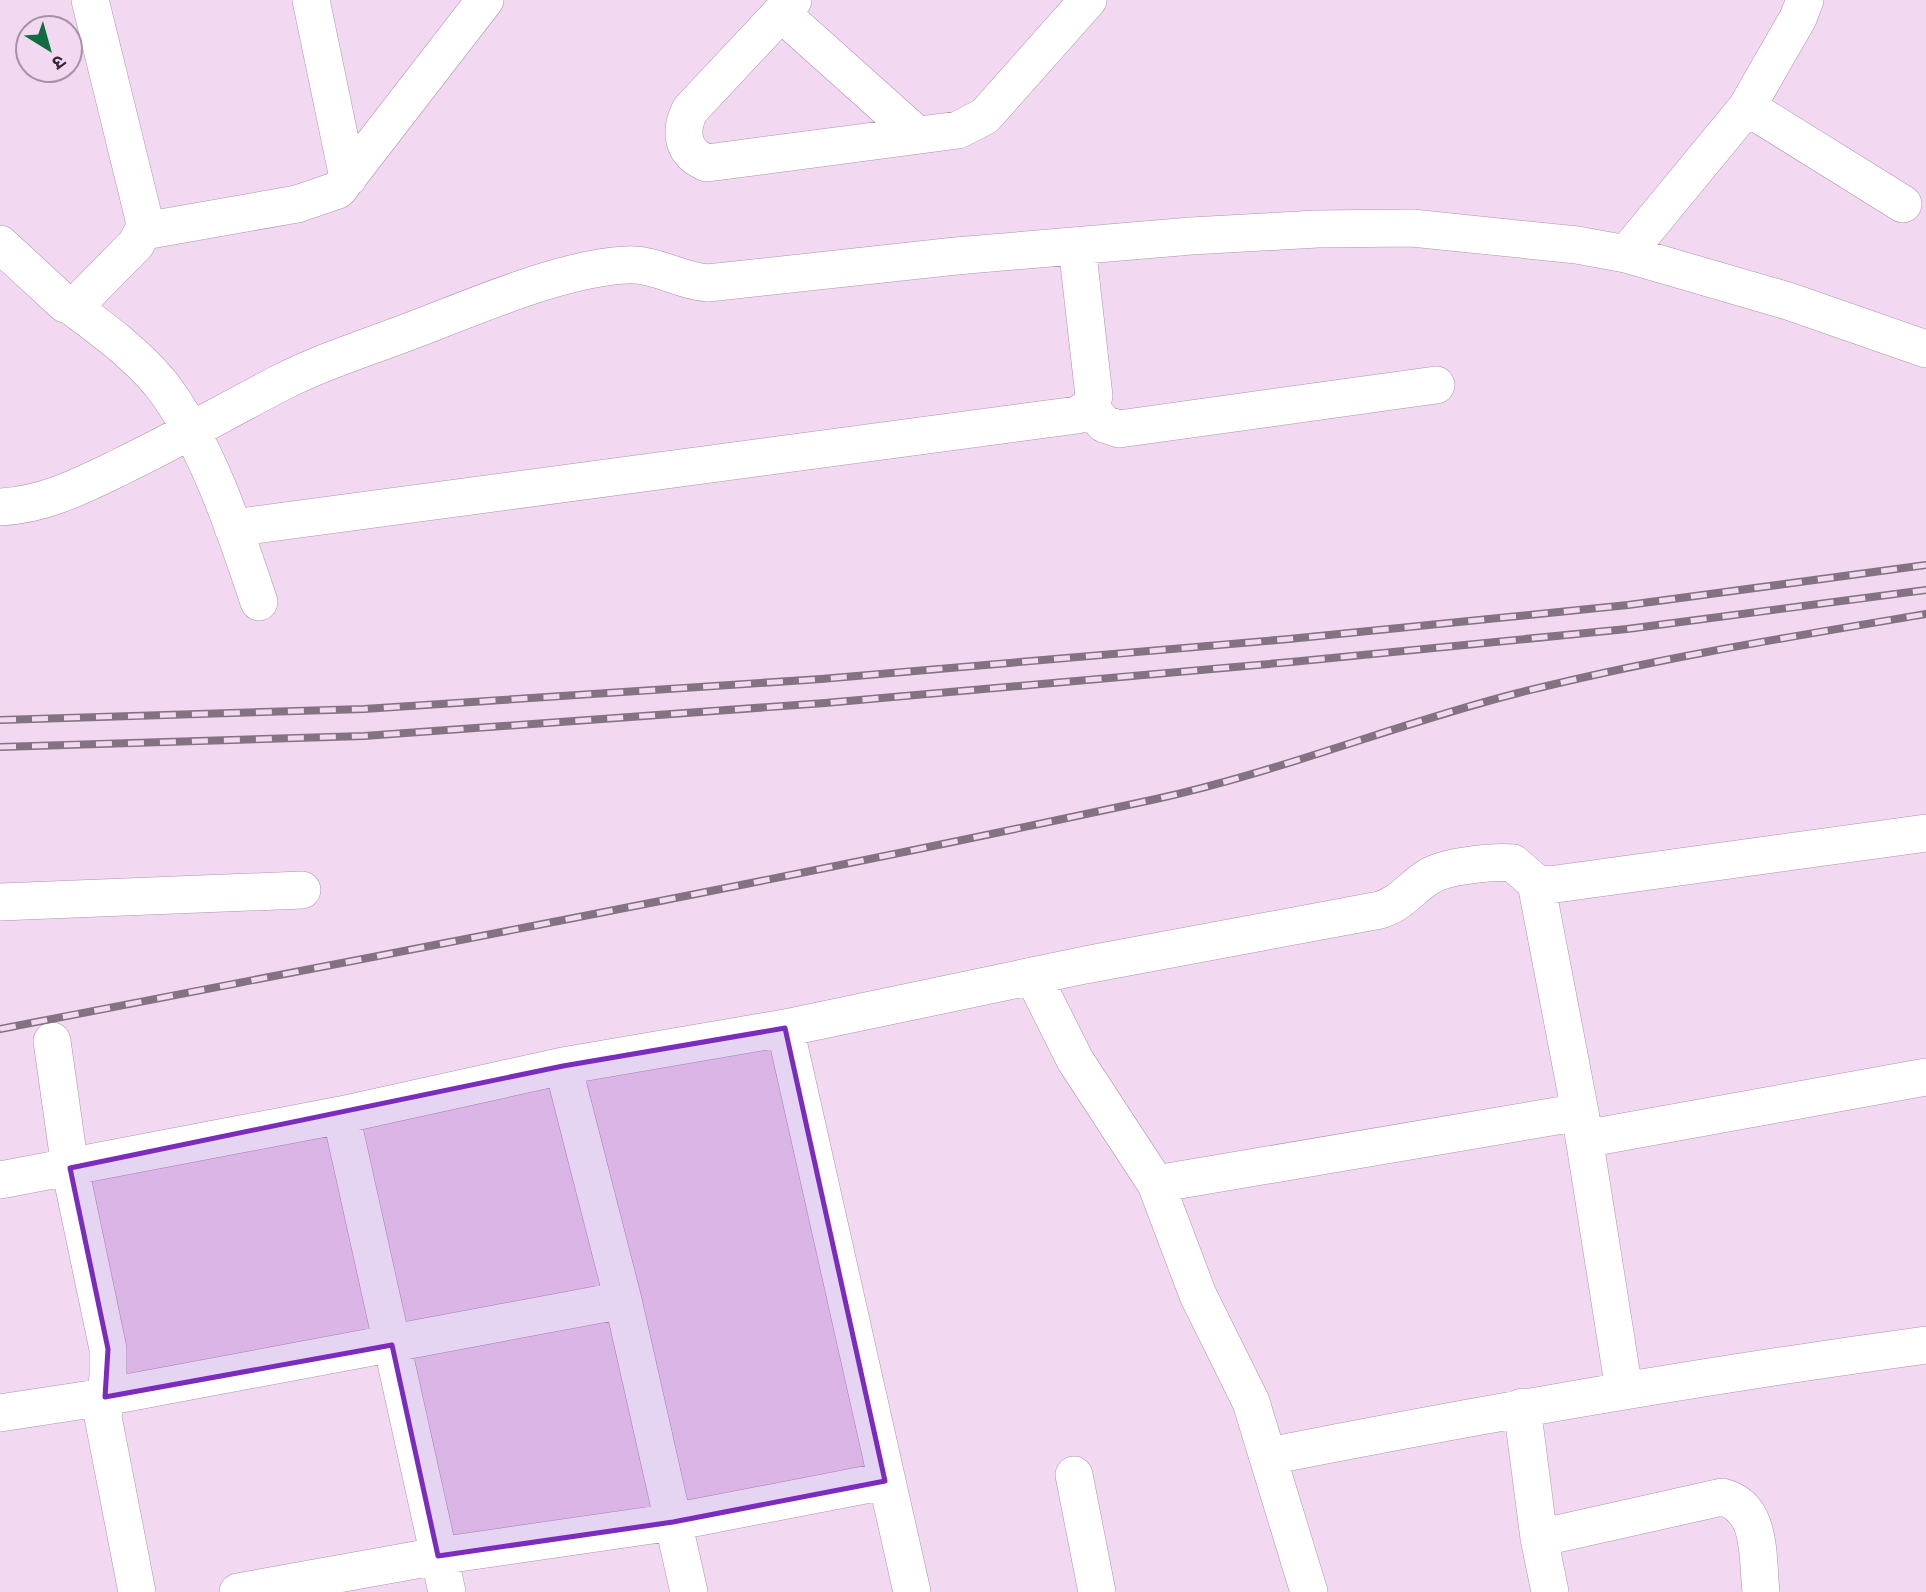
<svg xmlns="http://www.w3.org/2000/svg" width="1926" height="1592" font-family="'Titillium Web','Noto Sans Devanagari',sans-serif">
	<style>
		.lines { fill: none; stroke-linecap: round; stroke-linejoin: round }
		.minor-casing { stroke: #ac94ac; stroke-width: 38 }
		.minor { stroke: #fff; stroke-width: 37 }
		.rail-casing { stroke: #837282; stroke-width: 8 }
		.rail { stroke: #f2d8f1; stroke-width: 5; stroke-dasharray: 16; stroke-linecap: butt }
		.marked { fill: #7b2cbf; fill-opacity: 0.2; stroke: #7b2cbf; stroke-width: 5; stroke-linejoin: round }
	</style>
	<rect width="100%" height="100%" fill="#f2d8f1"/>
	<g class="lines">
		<defs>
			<path id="minor" d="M 311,0 L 348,178
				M 793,0 L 690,110 C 679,132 682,153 707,163 L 958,130 L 985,116 L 1088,0
				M 781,13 L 916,134
				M 1747,107 L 1903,204
				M 144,231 L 297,204 L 338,190 L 485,0
				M 0,244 L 65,304 L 71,306 L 79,302 L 136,244 L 145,227 L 143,215 L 90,0
				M 1626,254 L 1747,107 L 1798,18 L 1805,0
				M 71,306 C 102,329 135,353 160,383 C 206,441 236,533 259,602
				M 1090,407 L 1104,424 L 1119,429 L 1436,385
				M 0,507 C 44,505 81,486 120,467 C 174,441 226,411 280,383 C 323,361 369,347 413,330 C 474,307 562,268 626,265 C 656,263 679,281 708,283 L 956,256 L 1191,236 L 1317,229 L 1412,228 L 1577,245 L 1626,254 L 1788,301 L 1926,349
				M 233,528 L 1077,415 L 1090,407 L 1094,396 L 1077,246
				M 1536,883 L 1580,1112 L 1624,1390
				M 0,902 L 302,890
				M 1033,976 L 1075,1060 L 1156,1184 L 1198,1295 L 1251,1402 L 1309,1592
				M 785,1028 L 912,1592
				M 52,1041 L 70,1168 L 108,1349 L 108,1376 L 103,1417 L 137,1592
				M 563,1066 L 623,1300 L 689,1592
				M 341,1115 L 447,1592
				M 1584,1139 L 1926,1077
				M 0,1180 L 341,1115 L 563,1066 L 785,1028 L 1085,965 L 1380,910 C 1404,902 1411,887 1430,876 C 1446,866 1495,861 1513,863 L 1536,883 L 1549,885 L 1926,833
				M 1156,1184 L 1580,1112
				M 1522,1407 L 1539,1538 L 1722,1497 C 1763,1507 1757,1557 1761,1592
				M 0,1413 L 105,1397 L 623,1300
				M 1269,1456 C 1487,1413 1705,1375 1926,1345
				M 1074,1475 L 1097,1592
				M 1539,1538 L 1550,1592
				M 238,1592 L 438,1556 L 673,1522 L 885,1481"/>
		</defs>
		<use href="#minor" class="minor-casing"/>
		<use href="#minor" class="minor"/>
		<defs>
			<path id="rail" d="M 0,720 L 364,709 L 821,679 L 1289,639 L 1628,605 L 1926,565
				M 0,747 L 364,736 L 825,703 L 1291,662 L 1627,629 L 1926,590
				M 0,1029 C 386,954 772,882 1156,799 C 1279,772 1396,724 1518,693 C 1652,659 1789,637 1926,614"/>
		</defs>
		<use href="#rail" class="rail-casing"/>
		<use href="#rail" class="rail"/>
	</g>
	<path class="marked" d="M 785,1028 L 885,1481 L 673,1522 L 438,1556 L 392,1345 L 105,1397 L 108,1349 L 70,1168 L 563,1066 Z"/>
	<g transform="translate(49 49) rotate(143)"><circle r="33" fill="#f2d8f1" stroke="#a692a5" stroke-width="2"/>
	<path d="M0-5L12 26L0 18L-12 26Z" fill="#126c40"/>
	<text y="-10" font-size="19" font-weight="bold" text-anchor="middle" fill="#332933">उ</text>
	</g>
</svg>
